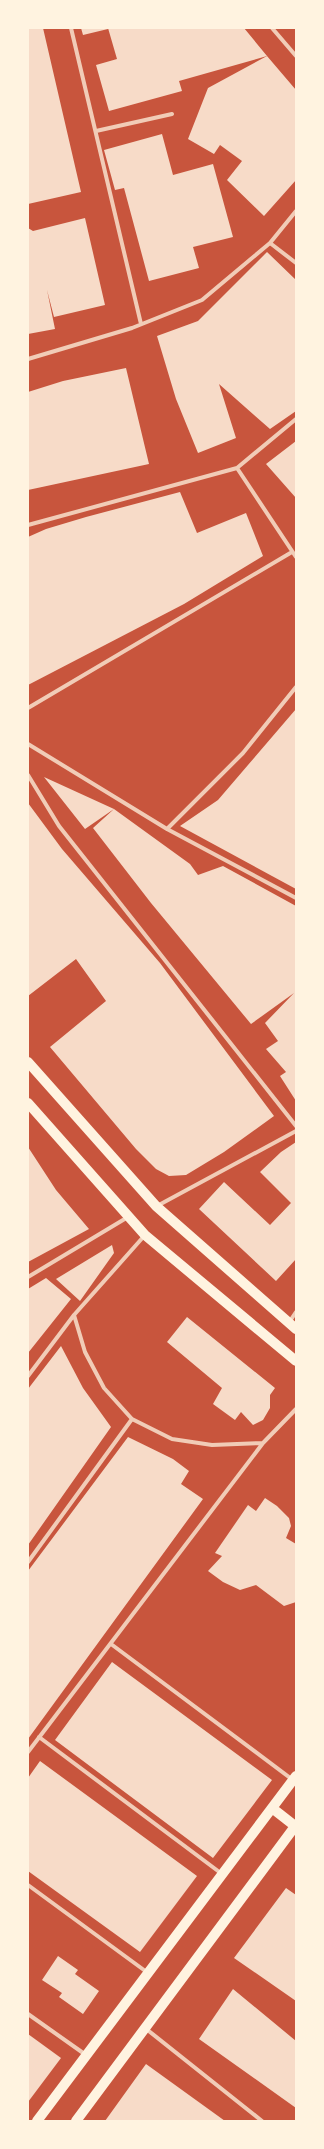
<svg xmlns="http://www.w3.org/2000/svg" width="324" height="2149" font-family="'PT Sans Narrow',sans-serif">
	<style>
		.building { fill: #f7dbc8 }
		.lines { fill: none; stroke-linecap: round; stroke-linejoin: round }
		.minor { stroke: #f1ccb7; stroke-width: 4 }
		.primary { stroke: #fff3e0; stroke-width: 10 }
	</style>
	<rect width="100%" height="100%" fill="#c8553d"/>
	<path class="building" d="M 28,28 L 43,28 L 81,192 L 28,204 Z
		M 81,28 L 108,28 L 108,29 L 83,35 Z
		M 108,28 L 244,28 L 267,56 L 179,81 L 182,91 L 109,111 L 96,65 L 117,59 Z
		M 267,56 L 296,90 L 296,180 L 264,216 L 227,180 L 242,161 L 220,145 L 214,154 L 188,139 L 208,88 Z
		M 162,134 L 173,175 L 213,164 L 233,237 L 193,247 L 199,268 L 149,281 L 124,188 L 115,190 L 104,150 Z
		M 85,218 L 105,305 L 54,317 L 47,290 L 55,329 L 28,334 L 28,228 L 33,231 Z
		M 267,252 L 296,280 L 296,411 L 270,429 L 219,384 L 236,438 L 198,453 L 176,399 L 157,336 L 198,321 Z
		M 126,368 L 149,464 L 28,490 L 28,392 L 63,381 Z
		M 296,441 L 296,498 L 266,464 Z
		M 180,492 L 197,533 L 246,513 L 263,556 L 184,604 L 28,685 L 28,537 L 46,529 L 86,517 Z
		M 296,709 L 296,889 L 180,826 L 218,800 Z
		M 44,777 L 114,809 L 190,864 L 198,875 L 223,866 L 296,906 L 296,1101 L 280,1076 L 286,1072 L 266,1049 L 278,1041 L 265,1023 L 294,993 L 251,1024 L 151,903 L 93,828 L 114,809 L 85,829 Z
		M 28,803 L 62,849 L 160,963 L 274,1116 L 224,1152 L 186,1175 L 169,1176 L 156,1169 L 136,1149 L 50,1047 L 106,1001 L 76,959 L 28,996 Z
		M 296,1142 L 296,1259 L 276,1281 L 199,1209 L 224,1182 L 270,1225 L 291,1203 L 260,1172 L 281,1152 Z
		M 28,1147 L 56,1190 L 89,1229 L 28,1262 Z
		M 112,1245 L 114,1253 L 80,1301 L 56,1279 Z
		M 46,1278 L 71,1299 L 28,1353 L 28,1289 Z
		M 187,1317 L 275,1388 L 270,1395 L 270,1408 L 263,1420 L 253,1425 L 241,1412 L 235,1420 L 213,1404 L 222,1388 L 167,1342 Z
		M 61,1346 L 83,1388 L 111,1427 L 28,1545 L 28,1389 Z
		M 128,1437 L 173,1459 L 189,1471 L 181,1484 L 203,1499 L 28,1739 L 28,1571 Z
		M 265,1498 L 277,1506 L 289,1518 L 291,1526 L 286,1538 L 296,1544 L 296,1602 L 284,1606 L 256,1585 L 240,1590 L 223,1582 L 208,1571 L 222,1556 L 215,1553 L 248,1505 L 256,1511 Z
		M 112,1662 L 272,1780 L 213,1858 L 55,1740 Z
		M 40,1761 L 197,1876 L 140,1952 L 28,1871 L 28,1778 Z
		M 286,1888 L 296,1895 L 296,2001 L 234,1958 Z
		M 58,1956 L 78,1970 L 75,1974 L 99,1991 L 83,2014 L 59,1997 L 62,1993 L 42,1980 Z
		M 233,1989 L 296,2041 L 296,2108 L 199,2039 Z
		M 28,2034 L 61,2058 L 28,2102 Z
		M 146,2064 L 225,2121 L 105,2121 Z"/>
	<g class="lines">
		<path class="minor" d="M 71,28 L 141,324
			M 272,28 L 296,56
			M 96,131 L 172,114
			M 270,243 L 296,263
			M 28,359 L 132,328 L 202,300 L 270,243 L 296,211
			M 237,468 L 296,557
			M 28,525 L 237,468 L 296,419
			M 28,708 L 292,552
			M 28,744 L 167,829 L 296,898
			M 28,775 L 59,826 L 296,1126
			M 167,829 L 243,753 L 296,687
			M 157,1206 L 296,1131
			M 28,1277 L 128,1217
			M 74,1315 L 85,1352 L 104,1388 L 132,1419 L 172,1439 L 212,1445 L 263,1443
			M 290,1321 L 296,1312
			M 28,1376 L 74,1315 L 145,1235
			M 28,1562 L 132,1419
			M 111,1644 L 293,1780
			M 39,1737 L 222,1874
			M 28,1752 L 263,1443 L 296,1409
			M 28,1885 L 148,1973
			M 28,2014 L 86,2055
			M 145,2028 L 262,2121"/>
		<path class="primary" d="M 28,1062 L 156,1206 L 296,1329
			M 28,1103 L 145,1235 L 296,1361
			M 272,1808 L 295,1826
			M 37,2121 L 296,1776
			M 76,2121 L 296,1825"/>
	</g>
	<rect width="324" height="2149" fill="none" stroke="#fff3e0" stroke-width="58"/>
</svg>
